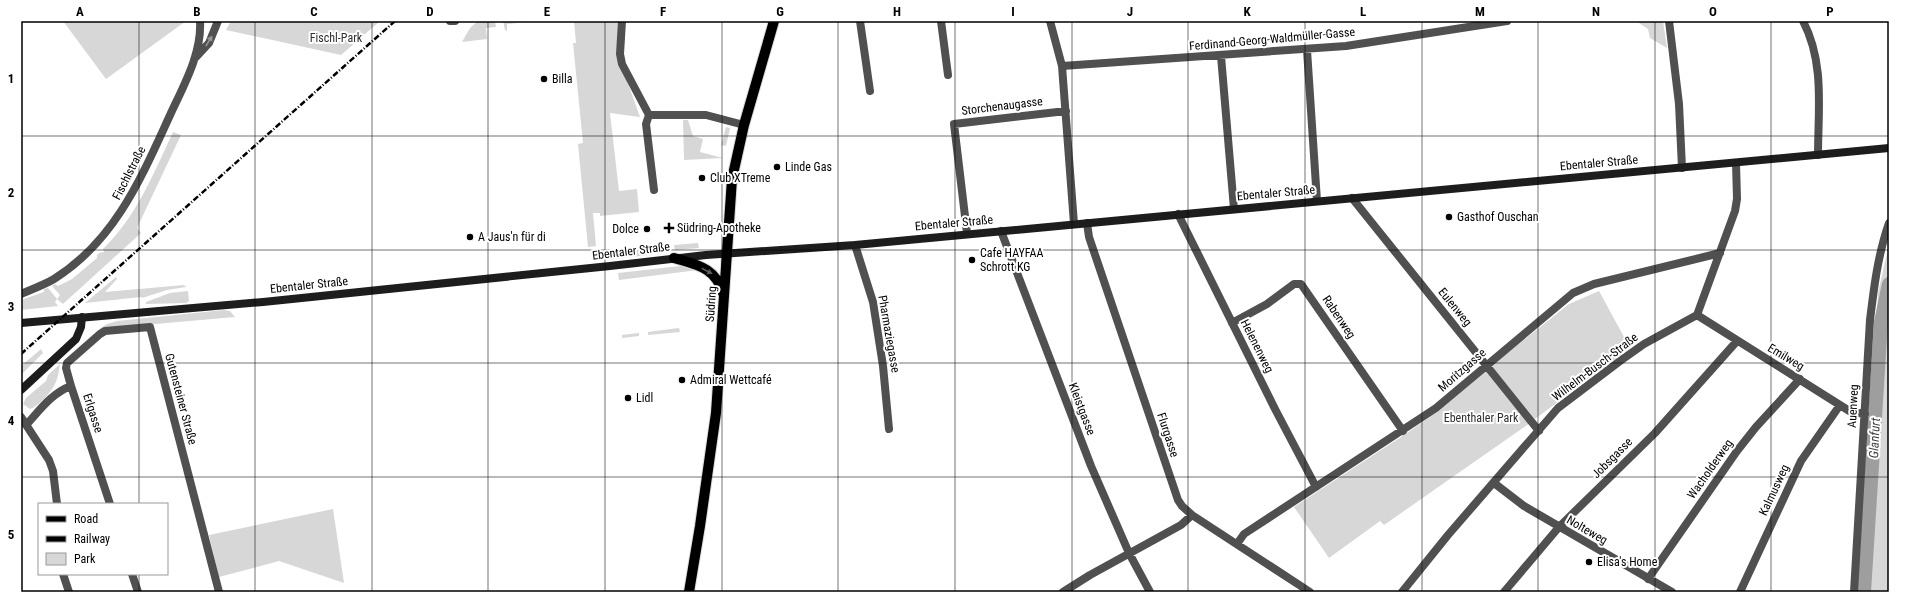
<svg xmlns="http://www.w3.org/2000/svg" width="1910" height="613" font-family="'Roboto Condensed',sans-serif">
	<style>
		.green { fill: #d7d7d7 }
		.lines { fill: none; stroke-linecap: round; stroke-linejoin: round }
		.river { stroke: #9e9e9e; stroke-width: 14 }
		.primary-casing { stroke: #dbdbdb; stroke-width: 12 }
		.street { stroke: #505050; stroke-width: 8 }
		.secondary { stroke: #1d1d1d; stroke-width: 8 }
		.primary { stroke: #000; stroke-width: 10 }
		.rail { stroke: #000; stroke-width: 2.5; stroke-dasharray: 6 2 1 2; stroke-linecap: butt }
		.oneway { fill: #969696 }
		.oneway2 { fill: #595959 }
		.grid { fill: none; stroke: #000; stroke-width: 1; stroke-opacity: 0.55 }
		.poi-dot { fill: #000; stroke: #fff; stroke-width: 1.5 }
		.labels { text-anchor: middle; stroke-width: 4; stroke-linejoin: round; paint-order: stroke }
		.park-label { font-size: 12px; fill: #2e2e2e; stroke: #fff }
		.street-label { font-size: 12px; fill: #000; stroke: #fff }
		.poi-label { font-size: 12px; fill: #000; stroke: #fff; text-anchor: start }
		.water-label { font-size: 13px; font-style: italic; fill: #3f3f3f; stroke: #fff }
		.neatline { fill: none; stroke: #000; stroke-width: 1.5 }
		.grid-label { font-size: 13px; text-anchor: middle; font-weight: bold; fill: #000 }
	</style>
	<rect width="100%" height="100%" fill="#fff"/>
	<path class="green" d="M 63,21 L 186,21 L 106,79 Z
		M 231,21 L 380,21 L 341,55 L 226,30 Z
		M 478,21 L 495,21 L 496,27 L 486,28 L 487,39 L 462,42 L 470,28 Z
		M 503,21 L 537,21 L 507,24 L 507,31 L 505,30 Z
		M 574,21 L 618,21 L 617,53 L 640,117 L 610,113 L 619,191 L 637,189 L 639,212 L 600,216 L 600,213 L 593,213 L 596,246 L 588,247 L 578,144 L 583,143 L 573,43 L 576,43 Z
		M 1636,21 L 1663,21 L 1667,48 L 1650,38 L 1648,29 Z
		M 683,120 L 688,120 L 693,136 L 703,139 L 700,152 L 723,158 L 684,160 Z
		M 726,127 L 730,128 L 726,146 L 721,145 Z
		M 173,132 L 181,135 L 137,228 L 141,233 L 63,304 L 57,299 L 55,302 L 58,306 L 21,310 L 21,300 L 44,292 L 44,289 L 48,288 L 57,299 L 60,295 L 52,286 L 55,284 L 58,286 L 72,279 L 97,258 L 97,255 L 99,253 L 104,252 L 103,249 C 136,217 154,173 173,132 Z
		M 698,243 L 699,248 L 675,250 L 674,245 Z
		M 1889,244 L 1889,592 L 1861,592 L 1878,293 Z
		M 647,250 L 648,255 L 605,260 L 605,254 Z
		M 689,265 L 698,270 L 619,280 L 618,273 Z
		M 116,277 L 117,279 L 105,292 L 184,285 L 186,287 L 167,290 L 142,298 L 141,297 L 85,303 Z
		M 188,291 L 189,301 L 186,303 L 146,304 L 146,302 L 170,293 Z
		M 1599,291 L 1630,348 L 1535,419 L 1491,366 L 1569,304 Z
		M 224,310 L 230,311 L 235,317 L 99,329 L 107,324 L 117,321 Z
		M 679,328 L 680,332 L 648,335 L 648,332 Z
		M 639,333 L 639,336 L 622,338 L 622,335 Z
		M 41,349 L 43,353 L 21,375 L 21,366 Z
		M 60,364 C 59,371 58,378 55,384 C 51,392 39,406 30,409 L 23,404 L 26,398 L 46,381 L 48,375 Z
		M 1487,370 L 1530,423 L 1384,525 L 1380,521 L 1329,558 L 1294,507 L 1407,433 L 1440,410 Z
		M 333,509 L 344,583 L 279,561 L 219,577 L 209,535 Z"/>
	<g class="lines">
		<path class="river" d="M 1864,592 L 1881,322 L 1889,284"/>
		<defs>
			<path id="primary" d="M 674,258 C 697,265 715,267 723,293
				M 689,592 L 700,526 L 716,413 L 732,179 L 744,125 L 774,21"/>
		</defs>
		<use href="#primary" class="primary-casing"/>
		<path class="street" d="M 450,21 L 455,21
			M 622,21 L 620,54 L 622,64 L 649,115 L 706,115 L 744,125
			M 860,21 L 870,91
			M 941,21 L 948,75
			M 1050,21 L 1062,66 L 1074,224
			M 1669,21 L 1679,104 L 1682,168
			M 1803,21 C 1825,63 1818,110 1818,155
			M 1307,50 L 1317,201
			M 1221,56 L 1234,209
			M 196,57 L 209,43 L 218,21
			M 1062,66 L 1346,46 L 1507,21
			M 649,115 L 646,124 L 654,190
			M 1352,198 L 1539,431
			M 1178,214 L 1275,409 L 1316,487
			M 1087,223 L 1089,237 L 1178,500 L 1182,506 L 1192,515 L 1310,592
			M 1001,231 L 1091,466 L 1129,553 L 1150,592
			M 967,233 L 954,124 L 1066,111
			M 855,245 L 873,302 L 883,366 L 889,429
			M 21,294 C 32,289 44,285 54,279 C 116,240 142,176 171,113 C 184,85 202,53 200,21
			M 1697,315 L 1851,412 L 1865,414
			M 1232,323 L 1267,304 L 1294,284 L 1301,284 L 1403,431
			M 71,386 L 66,368 L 67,363 L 100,334 L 105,331 L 150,327 L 219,592
			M 21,417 L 49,460 L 53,471 L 57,504
			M 27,424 C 40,410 52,393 71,386 L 110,504
			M 1494,483 L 1524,506 L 1672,592
			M 1237,544 L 1244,534 L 1436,408 L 1573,293 L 1594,284 L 1720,253
			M 63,574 L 69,592
			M 132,574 L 138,592
			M 1648,579 L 1737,451 L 1756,427 L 1800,379
			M 1063,592 L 1090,575 L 1181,525 L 1192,515
			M 1402,592 L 1448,535 L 1558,408 L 1620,361 L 1644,344 L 1697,315 L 1735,211 L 1737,199 L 1736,163
			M 1504,592 L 1559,527 L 1655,433 L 1737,341
			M 1740,592 L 1801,461 L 1840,405
			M 1854,592 L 1870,320 C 1874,287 1878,254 1889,223"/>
		<path class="secondary" d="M 21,323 L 263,302 L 610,266 L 706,255 L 855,245 L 1889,148
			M 21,390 L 76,339 L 81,327 L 82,317"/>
		<use href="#primary" class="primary"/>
		<path class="rail" d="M 21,354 L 395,21"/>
	</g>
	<defs><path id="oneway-solid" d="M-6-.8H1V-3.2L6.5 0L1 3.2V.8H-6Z"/></defs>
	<use class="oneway" href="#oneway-solid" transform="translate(209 41) rotate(-59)"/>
	<use class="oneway2" href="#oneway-solid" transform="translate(707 271) rotate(28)"/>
	<path class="grid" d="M 139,21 L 139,504M 255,21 L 255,592M 372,21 L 372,592M 488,21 L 488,592M 605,21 L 605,592M 722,21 L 722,592M 838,21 L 838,592M 955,21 L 955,592M 1072,21 L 1072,592M 1188,21 L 1188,592M 1305,21 L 1305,592M 1422,21 L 1422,592M 1538,21 L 1538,592M 1655,21 L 1655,592M 1771,21 L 1771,592M 21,136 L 1889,136M 21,250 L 1889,250M 21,363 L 1889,363M 21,477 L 1889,477M 139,574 L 139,592"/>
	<g class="poi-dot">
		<circle cx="544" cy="79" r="4"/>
		<circle cx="777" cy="167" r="4"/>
		<circle cx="702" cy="178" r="4"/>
		<circle cx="1449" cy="217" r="4"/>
		<path d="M667 222h4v4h4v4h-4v4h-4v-4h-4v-4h4z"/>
		<circle cx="647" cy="229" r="4"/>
		<circle cx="470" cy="237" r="4"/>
		<circle cx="972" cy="260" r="4"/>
		<circle cx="682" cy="380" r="4"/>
		<circle cx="628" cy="398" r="4"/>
		<circle cx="1589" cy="562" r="4"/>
	</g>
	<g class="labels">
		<g class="park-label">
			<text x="336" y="42">Fischl-Park</text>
			<text x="1481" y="422">Ebenthaler Park</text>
		</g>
		<g class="street-label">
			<text transform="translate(1272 39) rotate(-5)" y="4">Ferdinand-Georg-Waldmüller-Gasse</text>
			<text transform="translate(1002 106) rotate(-7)" y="4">Storchenaugasse</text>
			<text transform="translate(1599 163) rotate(-5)" y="4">Ebentaler Straße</text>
			<text transform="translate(129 173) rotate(-63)" y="4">Fischlstraße</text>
			<text transform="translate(1276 193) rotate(-5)" y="4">Ebentaler Straße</text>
			<text transform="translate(954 223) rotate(-5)" y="4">Ebentaler Straße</text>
			<text transform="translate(631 251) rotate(-7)" y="4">Ebentaler Straße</text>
			<text transform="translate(309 285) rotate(-6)" y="4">Ebentaler Straße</text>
			<text transform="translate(711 304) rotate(-86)" y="4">Südring</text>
			<text transform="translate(1455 307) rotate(51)" y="4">Eulenweg</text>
			<text transform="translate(1339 317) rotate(56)" y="4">Rabenweg</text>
			<text transform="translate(889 334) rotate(80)" y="4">Pharmaziegasse</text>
			<text transform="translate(1257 346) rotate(63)" y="4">Helenenweg</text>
			<text transform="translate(1786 357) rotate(31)" y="4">Emilweg</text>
			<text transform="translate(1595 367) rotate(-37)" y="4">Wilhelm-Busch-Straße</text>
			<text transform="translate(1462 370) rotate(-41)" y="4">Moritzgasse</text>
			<text transform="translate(181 399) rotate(75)" y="4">Gutensteiner Straße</text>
			<text transform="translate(1853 406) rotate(-87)" y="4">Auenweg</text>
			<text transform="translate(1082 409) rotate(69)" y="4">Kleistgasse</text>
			<text transform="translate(93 413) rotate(72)" y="4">Erlgasse</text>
			<text transform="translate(1168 435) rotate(72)" y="4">Flurgasse</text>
			<text transform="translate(1612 458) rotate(-45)" y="4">Jobsgasse</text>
			<text transform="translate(1710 469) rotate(-55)" y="4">Wacholderweg</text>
			<text transform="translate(1774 490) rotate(-65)" y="4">Kalmusweg</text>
			<text transform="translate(1587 530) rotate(30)" y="4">Nolteweg</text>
		</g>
		<g class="poi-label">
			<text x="552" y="83">Billa</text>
			<text x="785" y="171">Linde Gas</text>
			<text x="710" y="182">Club XTreme</text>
			<text x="1457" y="221">Gasthof Ouschan</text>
			<text x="677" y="232">Südring-Apotheke</text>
			<text x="639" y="233" text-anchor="end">Dolce</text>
			<text x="478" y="241">A Jaus'n für di</text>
			<text x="980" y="257">Cafe HAYFAA<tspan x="980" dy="14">Schrott KG</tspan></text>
			<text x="690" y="384">Admiral Wettcafé</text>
			<text x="636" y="402">Lidl</text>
			<text x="1597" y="566">Elisa's Home</text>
		</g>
		<g class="water-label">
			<text transform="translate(1874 438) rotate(-87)" y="5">Glanfurt</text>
		</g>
	</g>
	<rect width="1910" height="613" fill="none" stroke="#ffffff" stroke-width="44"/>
	<rect x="38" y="503" width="130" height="72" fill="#ffffff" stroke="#999999"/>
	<rect x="46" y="516" width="20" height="6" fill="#000000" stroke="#999999"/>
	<text x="74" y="523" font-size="12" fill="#000000">Road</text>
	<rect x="46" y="536" width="20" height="6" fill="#000000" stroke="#999999"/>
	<text x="74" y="543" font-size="12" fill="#000000">Railway</text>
	<rect x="46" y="553" width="20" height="12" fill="#d7d7d7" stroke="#999999"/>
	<text x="74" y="563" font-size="12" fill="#000000">Park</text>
	<rect x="22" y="22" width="1866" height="569" class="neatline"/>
	<g class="grid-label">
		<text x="80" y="16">A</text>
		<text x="197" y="16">B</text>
		<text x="314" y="16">C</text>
		<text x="430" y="16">D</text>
		<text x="547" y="16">E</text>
		<text x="663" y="16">F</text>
		<text x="780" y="16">G</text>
		<text x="897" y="16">H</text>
		<text x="1013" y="16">I</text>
		<text x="1130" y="16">J</text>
		<text x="1247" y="16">K</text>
		<text x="1363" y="16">L</text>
		<text x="1480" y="16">M</text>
		<text x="1596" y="16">N</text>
		<text x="1713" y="16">O</text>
		<text x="1830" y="16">P</text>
		<text x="11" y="83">1</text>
		<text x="11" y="197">2</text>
		<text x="11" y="311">3</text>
		<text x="11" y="425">4</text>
		<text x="11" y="539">5</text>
	</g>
</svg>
